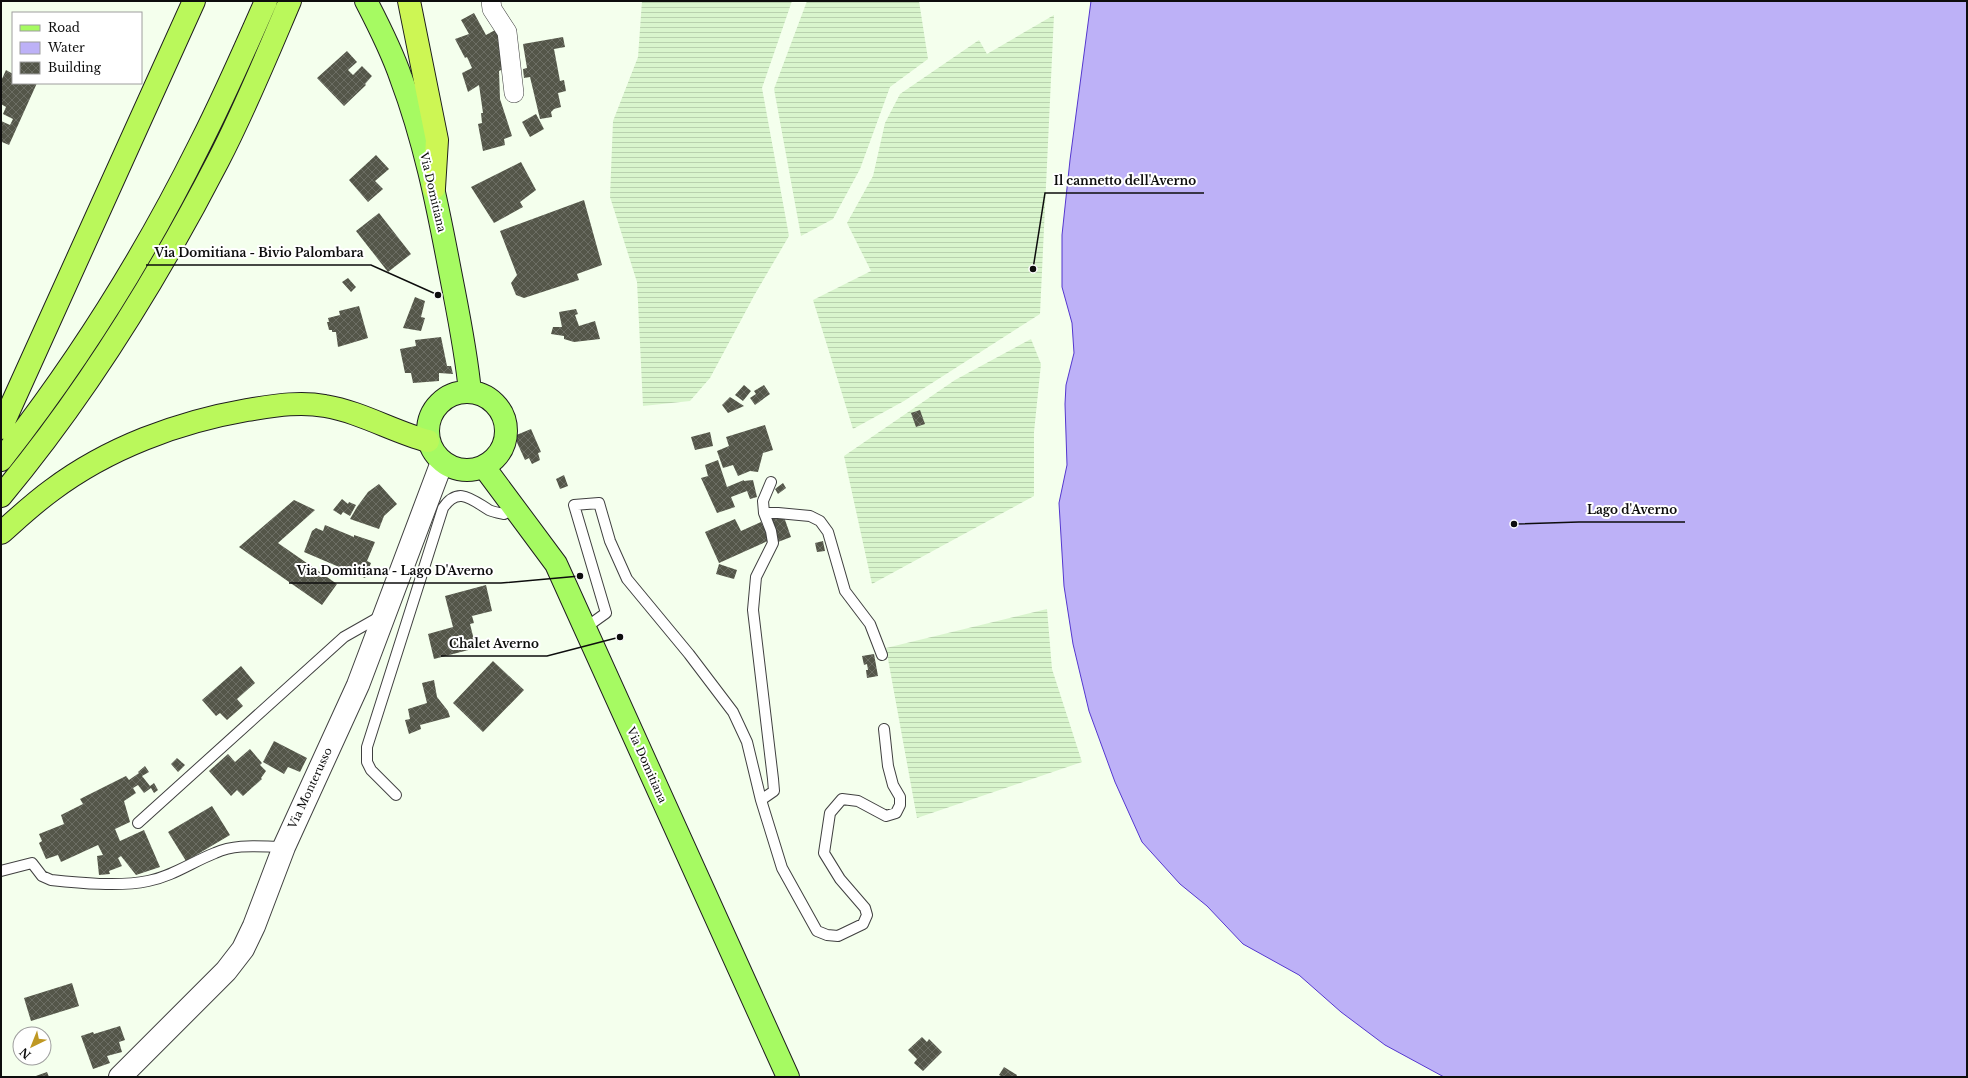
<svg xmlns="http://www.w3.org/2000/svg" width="1968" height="1078" font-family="'Libre Baskerville',serif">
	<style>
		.farmland { fill: url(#farmland-rules) }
		.water { fill: #bdb1f7; stroke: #5437cf }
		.building { fill: url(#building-cross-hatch) }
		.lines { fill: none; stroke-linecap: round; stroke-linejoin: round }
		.service-casing { stroke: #404040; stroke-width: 12 }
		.minor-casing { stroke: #404040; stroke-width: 20 }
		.tertiary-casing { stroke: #404040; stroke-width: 24 }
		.primary-casing { stroke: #1e1e1e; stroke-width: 24 }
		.trunk-casing { stroke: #1e1e1e; stroke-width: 24 }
		.motorway-casing { stroke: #1e1e1e; stroke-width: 24 }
		.service { stroke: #fff; stroke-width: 10 }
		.minor { stroke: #fff; stroke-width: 19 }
		.tertiary { stroke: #fff; stroke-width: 22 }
		.primary { stroke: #a6fa62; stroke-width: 22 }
		.trunk { stroke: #baf85b; stroke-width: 22 }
		.motorway { stroke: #cdf654; stroke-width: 22 }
		.labels { text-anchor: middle; stroke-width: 4; stroke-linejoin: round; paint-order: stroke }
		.street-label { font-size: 11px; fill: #0d0d0d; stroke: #fff }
		.leader { fill: none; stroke: #0d0d0d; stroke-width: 1.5 }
		.callout-dot { fill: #0d0d0d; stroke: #fff; stroke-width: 1.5 }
		.callout-label { font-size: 12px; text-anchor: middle; font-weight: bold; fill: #0d0d0d; stroke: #fff; stroke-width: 4; stroke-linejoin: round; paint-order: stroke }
	</style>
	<defs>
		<pattern id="farmland-rules" width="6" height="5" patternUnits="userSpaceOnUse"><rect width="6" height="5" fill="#d9f5cd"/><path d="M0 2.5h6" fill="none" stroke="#b9d1af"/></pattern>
		<pattern id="building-cross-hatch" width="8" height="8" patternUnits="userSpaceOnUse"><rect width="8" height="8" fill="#545649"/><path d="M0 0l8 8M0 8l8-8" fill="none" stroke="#6c6e64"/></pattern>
	</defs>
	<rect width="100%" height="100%" fill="#f4ffed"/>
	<path class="farmland" d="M 642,1 L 792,1 L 762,88 L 789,236 L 755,294 L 710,378 L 690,401 L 643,406 L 637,282 L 610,197 L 613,121 L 638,57 Z
		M 807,1 L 919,1 L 928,59 L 890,87 L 860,169 L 833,219 L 801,236 L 774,89 Z
		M 1054,15 L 1040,314 L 904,401 L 853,429 L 813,300 L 871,271 L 847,223 L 873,176 L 885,123 L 900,94 L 979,40 L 987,54 Z
		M 1031,339 L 1041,364 L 1034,432 L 1034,496 L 872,584 L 844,456 L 955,380 Z
		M 1047,609 L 1052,669 L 1082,762 L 917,818 L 886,648 Z"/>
	<path class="water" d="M 1091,1 L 1967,1 L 1967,1077 L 1444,1077 L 1385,1045 L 1341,1012 L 1299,975 L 1243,944 L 1207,906 L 1180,884 L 1142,842 L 1115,782 L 1089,711 L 1073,644 L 1064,586 L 1059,503 L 1067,465 L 1065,404 L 1066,385 L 1074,353 L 1072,323 L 1062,287 L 1062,235 L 1070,160 Z"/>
	<path class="building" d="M 474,13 L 486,35 L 497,29 L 509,66 L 499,71 L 500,99 L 512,136 L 504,139 L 505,145 L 483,151 L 478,124 L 482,123 L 481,113 L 483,113 L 479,85 L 468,92 L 462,73 L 472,68 L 467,57 L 465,58 L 455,39 L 469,34 L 461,20 Z
		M 563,37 L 565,47 L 554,49 L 560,81 L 564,80 L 566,91 L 558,93 L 561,107 L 554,109 L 551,112 L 552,117 L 540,119 L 530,77 L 524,78 L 523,69 L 527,68 L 523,44 Z
		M 347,51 L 357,62 L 348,70 L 353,75 L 362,66 L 372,76 L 365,84 L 366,85 L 344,106 L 317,78 Z
		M 6,70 L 13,74 L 13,83 L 37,83 L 9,145 L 2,142 L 1,145 L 1,121 L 10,125 L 13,119 L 3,114 L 6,107 L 1,104 L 1,81 Z
		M 536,114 L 544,129 L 530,137 L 522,122 Z
		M 376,155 L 389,169 L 375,181 L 383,189 L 368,202 L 349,180 Z
		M 521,162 L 536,190 L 520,202 L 523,207 L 494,223 L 471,187 Z
		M 584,200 L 602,265 L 577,274 L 579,280 L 524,298 L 516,295 L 511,283 L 517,275 L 500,231 Z
		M 379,213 L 411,254 L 388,272 L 356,231 Z
		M 348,278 L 356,287 L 351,292 L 342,282 Z
		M 415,297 L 425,301 L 421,317 L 425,318 L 421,331 L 403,328 Z
		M 359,306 L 368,338 L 338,347 L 336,332 L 332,332 L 332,330 L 329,330 L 327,322 L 329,322 L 328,318 L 340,315 L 339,311 Z
		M 576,309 L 578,314 L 575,315 L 579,326 L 595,321 L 600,339 L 574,342 L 564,339 L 564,336 L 551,334 L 553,327 L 562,327 L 559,312 Z
		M 441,337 L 447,366 L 451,366 L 453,374 L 439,373 L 439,381 L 413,383 L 411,373 L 405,373 L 400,349 L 416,346 L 415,340 Z
		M 744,385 L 751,391 L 743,401 L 735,395 Z
		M 764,385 L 770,394 L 755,405 L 750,398 L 756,394 L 754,391 Z
		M 730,397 L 744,406 L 728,413 L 722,405 Z
		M 920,410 L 925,424 L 916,427 L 911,413 Z
		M 765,425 L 773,450 L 763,453 L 758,472 L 750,471 L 738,476 L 733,465 L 723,468 L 717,451 L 729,446 L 726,437 Z
		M 531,429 L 541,452 L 538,453 L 540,460 L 532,464 L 529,458 L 525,460 L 514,436 Z
		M 710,432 L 713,446 L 695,450 L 691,437 Z
		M 718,460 L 727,487 L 744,480 L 744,481 L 753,480 L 757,497 L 750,499 L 747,491 L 731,497 L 735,507 L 717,513 L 701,478 L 708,476 L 705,465 Z
		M 564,475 L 568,486 L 560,489 L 556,479 Z
		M 783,483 L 786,488 L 778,494 L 775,489 Z
		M 379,484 L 397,504 L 384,516 L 379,529 L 350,519 L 357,507 L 368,492 Z
		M 342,499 L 348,504 L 349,502 L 356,505 L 350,516 L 343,512 L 341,515 L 333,510 Z
		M 294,500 L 315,510 L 278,543 L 337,584 L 322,605 L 239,547 Z
		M 776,517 L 777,519 L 784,517 L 791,537 L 778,542 L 770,519 Z
		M 735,519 L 741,531 L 761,522 L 770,540 L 719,563 L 705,532 Z
		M 325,525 L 354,537 L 354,535 L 375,542 L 367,561 L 371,563 L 365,578 L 304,552 L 312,531 L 316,528 L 323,531 Z
		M 823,541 L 825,551 L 817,552 L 815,543 Z
		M 719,564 L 737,570 L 734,579 L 716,574 Z
		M 486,585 L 492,611 L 472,616 L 474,623 L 470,624 L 476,648 L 434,659 L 428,634 L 453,627 L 445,596 Z
		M 874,654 L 878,676 L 867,678 L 866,670 L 868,670 L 867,664 L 864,665 L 862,656 Z
		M 493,661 L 524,690 L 483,732 L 453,703 Z
		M 241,666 L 255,683 L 237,699 L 243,706 L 227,720 L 220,713 L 216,716 L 202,700 Z
		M 434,680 L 437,697 L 448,711 L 450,717 L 420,725 L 421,729 L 409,734 L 405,720 L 410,719 L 408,709 L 427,703 L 422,683 Z
		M 274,741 L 307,758 L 300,772 L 288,767 L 284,774 L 263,762 Z
		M 250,749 L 262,763 L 260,765 L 266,771 L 261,778 L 262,779 L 243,796 L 237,790 L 231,796 L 209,771 L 228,754 L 235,762 Z
		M 177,758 L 185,765 L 178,772 L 171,764 Z
		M 145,766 L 149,772 L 142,776 L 150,786 L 154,783 L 158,790 L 154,793 L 151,788 L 144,793 L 138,785 L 133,788 L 136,793 L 124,801 L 130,822 L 115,829 L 120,841 L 144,830 L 160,867 L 136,875 L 121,856 L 118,858 L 122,866 L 109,871 L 110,874 L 99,875 L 97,856 L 103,855 L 98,845 L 61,862 L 58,855 L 46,859 L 39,843 L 42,841 L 39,834 L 64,824 L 61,815 L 83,804 L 80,799 L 126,776 L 129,780 L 139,773 L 138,772 Z
		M 212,806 L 230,835 L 186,861 L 168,832 Z
		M 72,983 L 79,1006 L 31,1021 L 24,998 Z
		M 120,1026 L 125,1040 L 119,1042 L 122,1052 L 107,1056 L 110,1063 L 93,1069 L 81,1036 L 93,1032 L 94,1034 Z
		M 922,1037 L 927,1042 L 929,1039 L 942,1052 L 923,1071 L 914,1063 L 917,1059 L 908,1050 Z
		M 1004,1067 L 1017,1075 L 1016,1077 L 1003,1077 L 999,1075 Z
		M 47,1072 L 49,1077 L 33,1077 Z"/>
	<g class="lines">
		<defs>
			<path id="service" d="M 764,513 L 778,513 L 810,516 L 820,521 L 828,532 L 845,591 L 870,624 L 882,655
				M 585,628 L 606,613 L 574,505 L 599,503 L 610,541 L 627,579 L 689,654 L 733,712 L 747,742 L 761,800 L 782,868 L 817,931 L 827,935 L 838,936 L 863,924 L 867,915 L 865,908 L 840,879 L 824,853 L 830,813 L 842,799 L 858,801 L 886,816 L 896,813 L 900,805 L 900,797 L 893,785 L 888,766 L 884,729
				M 396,795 L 371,770 L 367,762 L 367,747 L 443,508 C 458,486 471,499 489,510 C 493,512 499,513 504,514 L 514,508
				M 761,800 L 774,791 L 773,779 L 753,610 L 756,577 L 773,543 L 771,531 L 764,513 L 763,501 L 771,482
				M 138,823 L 344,637 L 381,616
				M 1,871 L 32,863 L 42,876 L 51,880 C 79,883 120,887 148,881 C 173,876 192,862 215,853 C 237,843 260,847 284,847"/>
			<path id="minor" d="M 491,1 L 492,9 L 507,32 L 514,93"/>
			<path id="tertiary" d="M 120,1077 L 226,971 L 243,949 L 254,926 L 284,847 L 358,685 L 442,462"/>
			<path id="primary" d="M 366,1 C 379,26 392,52 401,78 C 424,139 437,203 449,266 C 457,308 466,349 470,392
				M428 431a39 39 0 1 1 78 0a39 39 0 1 1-78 0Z
				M 484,467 L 556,564 L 788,1077"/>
			<path id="trunk" d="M 1,428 L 194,1
				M 1,460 C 78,362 145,255 200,144 C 224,97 245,49 266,1
				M 1,496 C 86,394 157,279 218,161 C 245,109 267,55 290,1
				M 1,533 C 18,518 34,503 52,490 C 108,448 178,422 247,410 C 273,406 299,401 325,406 C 361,412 394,432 428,441"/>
			<path id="motorway" d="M 409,1 L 437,140 L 434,188"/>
		</defs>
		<use href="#service" class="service-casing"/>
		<use href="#minor" class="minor-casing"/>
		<use href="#tertiary" class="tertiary-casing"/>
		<use href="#primary" class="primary-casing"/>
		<use href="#trunk" class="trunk-casing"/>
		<use href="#motorway" class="motorway-casing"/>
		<use href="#service" class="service"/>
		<use href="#minor" class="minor"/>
		<use href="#tertiary" class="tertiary"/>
		<use href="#primary" class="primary"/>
		<use href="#trunk" class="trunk"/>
		<use href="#motorway" class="motorway"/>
	</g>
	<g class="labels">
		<g class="street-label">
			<text transform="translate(433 192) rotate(77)" y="4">Via Domitiana</text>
			<text transform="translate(647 765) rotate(66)" y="4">Via Domitiana</text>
			<text transform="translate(310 788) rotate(-65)" y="4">Via Monterusso</text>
		</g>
	</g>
	<path class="leader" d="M1033 269L1045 193H1204M438 295L371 265H146M1514 524L1579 522H1685M580 576L501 583H289M620 637L547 656H441"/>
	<g class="callout-dot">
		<circle cx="1033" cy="269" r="4"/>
		<circle cx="438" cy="295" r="4"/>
		<circle cx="1514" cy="524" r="4"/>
		<circle cx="580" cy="576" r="4"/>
		<circle cx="620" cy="637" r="4"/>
	</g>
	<g class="callout-label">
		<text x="1125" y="185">Il cannetto dell'Averno</text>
		<text x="259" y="257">Via Domitiana - Bivio Palombara</text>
		<text x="1632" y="514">Lago d'Averno</text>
		<text x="395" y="575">Via Domitiana - Lago D'Averno</text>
		<text x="494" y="648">Chalet Averno</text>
	</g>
	<rect width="1968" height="1078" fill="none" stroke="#0d0d0d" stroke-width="4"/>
	<rect x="12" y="12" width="130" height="72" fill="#ffffff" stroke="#9e9e9e"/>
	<rect x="20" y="25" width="20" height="6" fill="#a6fa62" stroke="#9e9e9e"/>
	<text x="48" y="32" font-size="12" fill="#0d0d0d">Road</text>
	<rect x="20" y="42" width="20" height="12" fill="#bdb1f7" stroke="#9e9e9e"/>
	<text x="48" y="52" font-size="12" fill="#0d0d0d">Water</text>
	<rect x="20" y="62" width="20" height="12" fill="url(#building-cross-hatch)" stroke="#9e9e9e"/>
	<text x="48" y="72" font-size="12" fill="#0d0d0d">Building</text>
	<g transform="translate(32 1046) rotate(223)"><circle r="19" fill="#ffffff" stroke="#9e9e9e"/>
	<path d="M0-3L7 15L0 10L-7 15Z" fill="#bf9823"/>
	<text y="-6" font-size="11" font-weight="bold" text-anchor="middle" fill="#0d0d0d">N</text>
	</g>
</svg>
